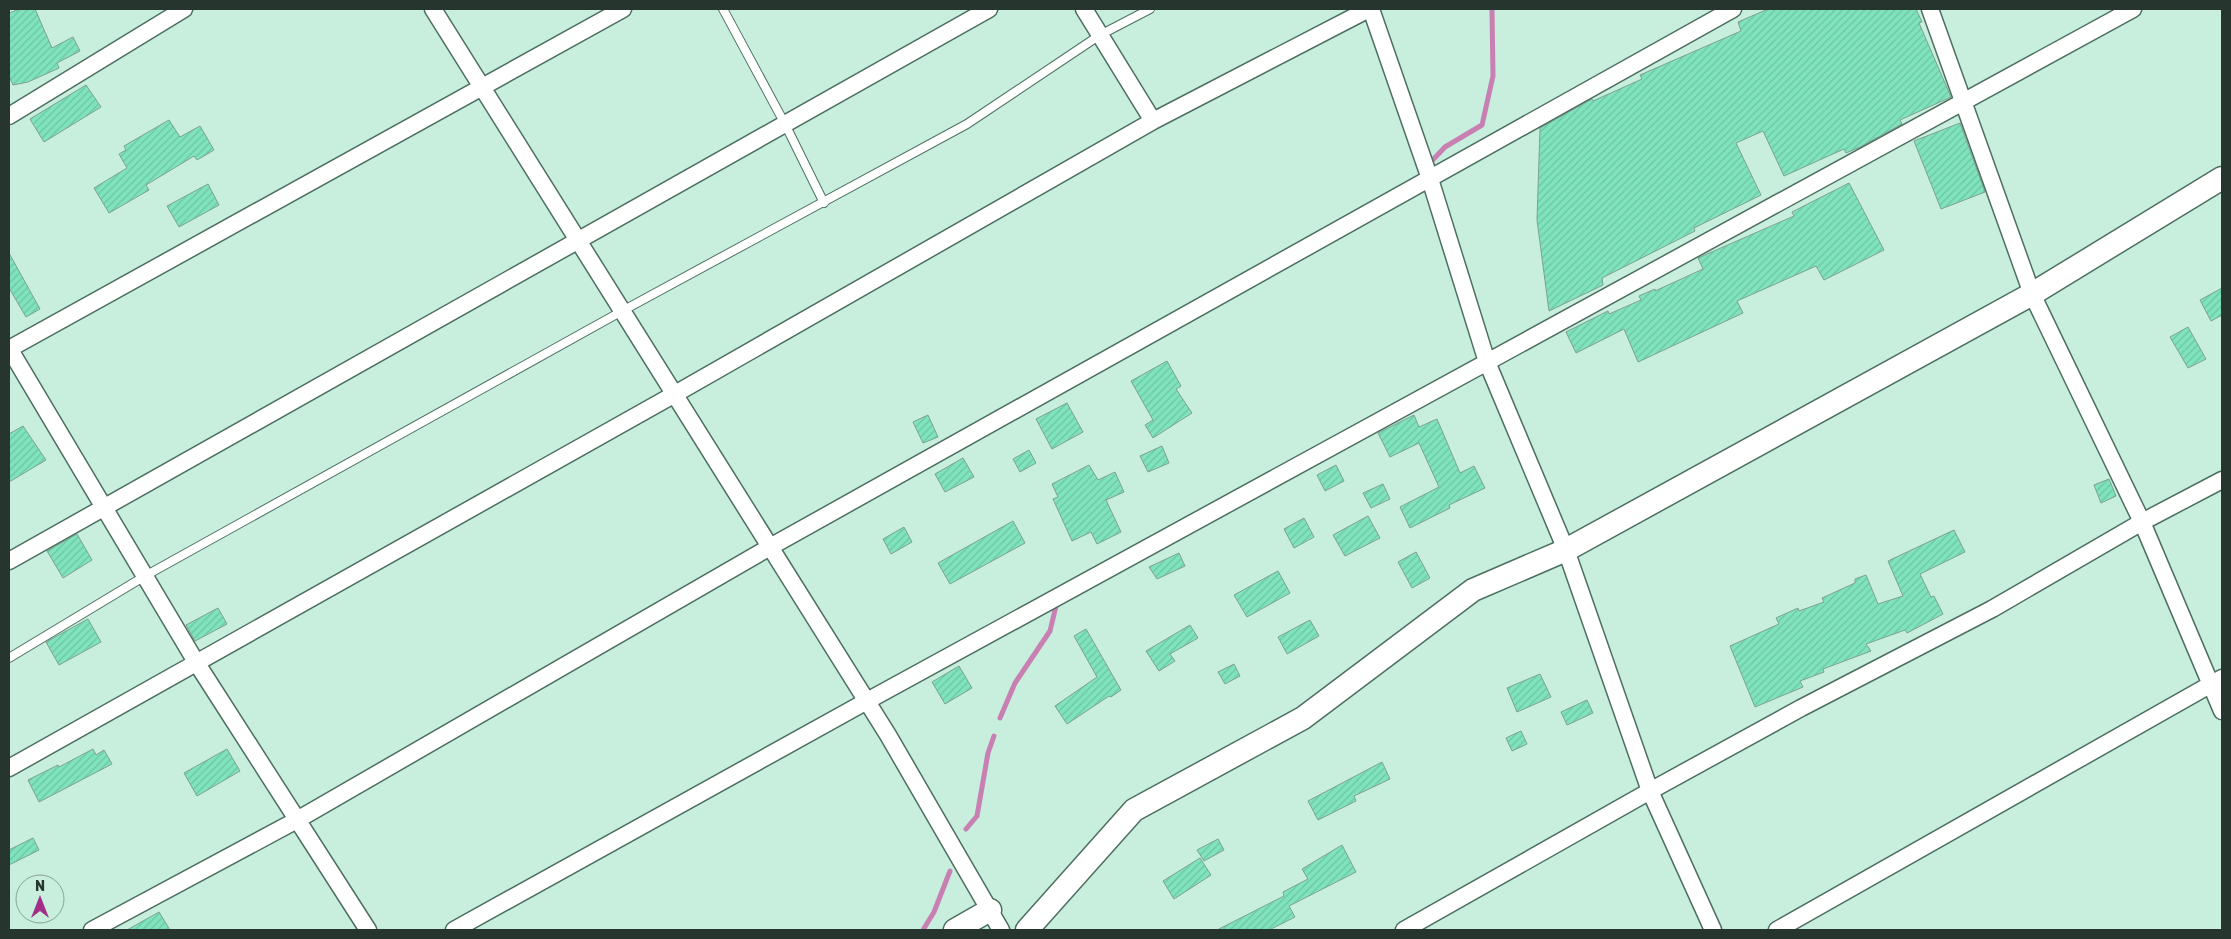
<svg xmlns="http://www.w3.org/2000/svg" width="2231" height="939" font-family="Rubik,sans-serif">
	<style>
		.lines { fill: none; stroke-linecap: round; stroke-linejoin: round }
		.stream { stroke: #c87fb2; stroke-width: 5 }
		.building { fill: url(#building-hatch); stroke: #7ea192 }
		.lane-casing { stroke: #4d6f61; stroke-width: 10 }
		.street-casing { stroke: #4d6f61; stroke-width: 19 }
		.secondary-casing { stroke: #4d6f61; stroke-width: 25 }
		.lane { stroke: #fff; stroke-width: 8 }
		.street { stroke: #fff; stroke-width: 16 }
		.secondary { stroke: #fff; stroke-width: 22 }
	</style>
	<defs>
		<pattern id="building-hatch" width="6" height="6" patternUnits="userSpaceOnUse" patternTransform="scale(1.25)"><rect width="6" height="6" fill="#7fe4bd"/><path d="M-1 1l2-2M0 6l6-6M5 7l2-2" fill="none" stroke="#6ec4a3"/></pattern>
	</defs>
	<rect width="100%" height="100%" fill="#c8eedd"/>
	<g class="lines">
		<path class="stream" d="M 1429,164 L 1445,147 L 1482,125 L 1493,76 L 1492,9
			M 1000,718 L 1015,683 L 1050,631 L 1056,606
			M 966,829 L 977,816 L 988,753 L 994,736
			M 923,930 L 934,912 L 950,871"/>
	</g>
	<path class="building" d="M 20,9 L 35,9 L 52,48 L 73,37 L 80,51 L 57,63 L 59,68 L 28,82 L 13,85 L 9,76 L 9,13 Z
		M 1768,9 L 1916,9 L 1922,22 L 1919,23 L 1951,97 L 1900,120 L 1902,124 L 1860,147 L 1846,153 L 1844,149 L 1784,176 L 1763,131 L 1736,143 L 1761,195 L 1694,228 L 1695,231 L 1602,278 L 1603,285 L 1549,311 L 1537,220 L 1540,128 L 1592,99 L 1593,101 L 1642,79 L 1640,75 L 1741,31 L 1738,22 Z
		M 86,85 L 101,107 L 44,142 L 30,119 Z
		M 169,120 L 180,137 L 200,126 L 214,150 L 197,160 L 194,156 L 146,185 L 149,190 L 109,213 L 94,188 L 127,168 L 119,154 L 126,150 L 124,146 Z
		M 1960,123 L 1985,192 L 1941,209 L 1914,141 Z
		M 1849,183 L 1884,250 L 1824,280 L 1816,266 L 1737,301 L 1743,313 L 1638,362 L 1624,329 L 1576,353 L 1566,332 L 1608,311 L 1609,314 L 1641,300 L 1639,296 L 1655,289 L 1655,291 L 1703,269 L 1698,258 L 1794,216 L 1792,212 Z
		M 208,184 L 219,205 L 179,227 L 167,206 Z
		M 9,253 L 40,309 L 26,317 L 9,288 Z
		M 2222,288 L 2222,315 L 2211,321 L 2200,300 Z
		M 2188,327 L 2206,359 L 2188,368 L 2170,337 Z
		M 1167,361 L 1181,386 L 1176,389 L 1192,413 L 1153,438 L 1145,425 L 1153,420 L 1131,381 Z
		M 1067,403 L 1083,432 L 1052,449 L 1036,419 Z
		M 928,415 L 938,437 L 923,443 L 913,422 Z
		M 1414,415 L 1419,427 L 1437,419 L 1460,473 L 1474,466 L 1485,488 L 1449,505 L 1450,508 L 1410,528 L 1400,507 L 1439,487 L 1419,443 L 1390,457 L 1378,433 Z
		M 23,426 L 46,460 L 9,482 L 9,434 Z
		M 1162,446 L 1169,463 L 1148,472 L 1140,456 Z
		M 1029,450 L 1036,463 L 1020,472 L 1013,459 Z
		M 963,458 L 974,477 L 945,492 L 935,474 Z
		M 1089,465 L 1098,480 L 1115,472 L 1124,492 L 1106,500 L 1121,532 L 1097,544 L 1091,532 L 1072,541 L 1053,499 L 1058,497 L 1052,484 Z
		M 1336,465 L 1344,481 L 1325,491 L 1317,475 Z
		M 2109,479 L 2116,496 L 2101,503 L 2094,485 Z
		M 1383,484 L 1390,499 L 1371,508 L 1363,493 Z
		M 1368,516 L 1380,538 L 1345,556 L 1333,535 Z
		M 1304,518 L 1314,537 L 1294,548 L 1284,529 Z
		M 1013,521 L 1025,543 L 950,584 L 938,563 Z
		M 904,527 L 912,542 L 891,554 L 883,539 Z
		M 1954,530 L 1965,552 L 1920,574 L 1931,597 L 1934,596 L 1943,614 L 1907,633 L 1905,630 L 1866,644 L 1871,651 L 1823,669 L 1824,672 L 1800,681 L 1803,687 L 1755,707 L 1730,646 L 1779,624 L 1776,618 L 1798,608 L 1799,611 L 1824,602 L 1822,598 L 1855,583 L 1855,579 L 1866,575 L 1878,604 L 1903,596 L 1888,561 Z
		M 77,534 L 92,560 L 63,578 L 47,551 Z
		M 1416,552 L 1430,578 L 1412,588 L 1398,562 Z
		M 1179,553 L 1185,566 L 1157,579 L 1149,567 Z
		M 1278,571 L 1290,593 L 1247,617 L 1234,595 Z
		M 218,608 L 227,624 L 195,641 L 186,625 Z
		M 88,619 L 101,642 L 59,665 L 46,642 Z
		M 1310,620 L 1319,636 L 1287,654 L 1278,637 Z
		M 1190,625 L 1198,638 L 1170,654 L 1175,661 L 1159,671 L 1146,651 Z
		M 1086,629 L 1121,690 L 1111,697 L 1109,696 L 1067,724 L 1055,706 L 1097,677 L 1074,636 Z
		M 1234,664 L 1240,676 L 1225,684 L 1218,672 Z
		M 959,666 L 972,688 L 945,704 L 932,682 Z
		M 1540,674 L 1551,697 L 1517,712 L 1507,688 Z
		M 1587,700 L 1593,713 L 1567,725 L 1561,712 Z
		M 1521,731 L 1527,744 L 1512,751 L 1506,738 Z
		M 93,749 L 96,755 L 104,750 L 112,764 L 39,802 L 28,780 L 58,765 L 59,767 Z
		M 227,749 L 240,771 L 197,796 L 184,773 Z
		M 1382,762 L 1390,779 L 1354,796 L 1356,801 L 1318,820 L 1308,801 Z
		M 33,838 L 39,850 L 9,865 L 9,850 Z
		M 1218,839 L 1224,850 L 1204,861 L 1197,850 Z
		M 1342,845 L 1356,872 L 1289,906 L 1295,917 L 1269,930 L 1217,930 L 1284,896 L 1283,892 L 1308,879 L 1302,869 Z
		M 1200,858 L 1211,875 L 1174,899 L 1163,881 Z
		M 159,912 L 170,930 L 127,930 Z"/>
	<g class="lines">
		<defs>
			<path id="lane" d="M 723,9 L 785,124 L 824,203
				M 9,658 L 145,576 L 624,310 L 967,124 L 1100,35 L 1150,9"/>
			<path id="street" d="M 433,9 L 888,735 L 1001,930
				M 1084,9 L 1153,121
				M 1371,9 L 1430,179 L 1487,362 L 1566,550 L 1650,791 L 1713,930
				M 1930,9 L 2032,294 L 2142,522 L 2222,711
				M 9,116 L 184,9
				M 9,348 L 196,662 L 368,930
				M 9,349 L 623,9
				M 9,561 L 989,9
				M 9,768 L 675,394 L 1153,121 L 1369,9
				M 92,930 L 297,820 L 770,547 L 1733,9
				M 454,930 L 867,701 L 2133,9
				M 1404,930 L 1650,791 L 1801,708 L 1992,609 L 2142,522 L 2222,480
				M 1777,930 L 2222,678"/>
			<path id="secondary" d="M 955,930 L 990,910
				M 1027,930 L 1134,810 L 1303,718 L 1473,590 L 1566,550 L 2032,294 L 2222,178"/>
		</defs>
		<use href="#lane" class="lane-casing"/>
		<use href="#street" class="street-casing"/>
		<use href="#secondary" class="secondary-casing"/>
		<use href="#lane" class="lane"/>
		<use href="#street" class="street"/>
		<use href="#secondary" class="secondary"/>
	</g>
	<rect width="2231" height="939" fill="none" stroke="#27352f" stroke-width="20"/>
	<g transform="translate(40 899)"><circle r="24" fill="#c8eedd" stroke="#88a497"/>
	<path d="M0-4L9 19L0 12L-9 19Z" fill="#a32e87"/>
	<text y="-8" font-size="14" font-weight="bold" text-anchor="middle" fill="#27352f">N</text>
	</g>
</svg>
